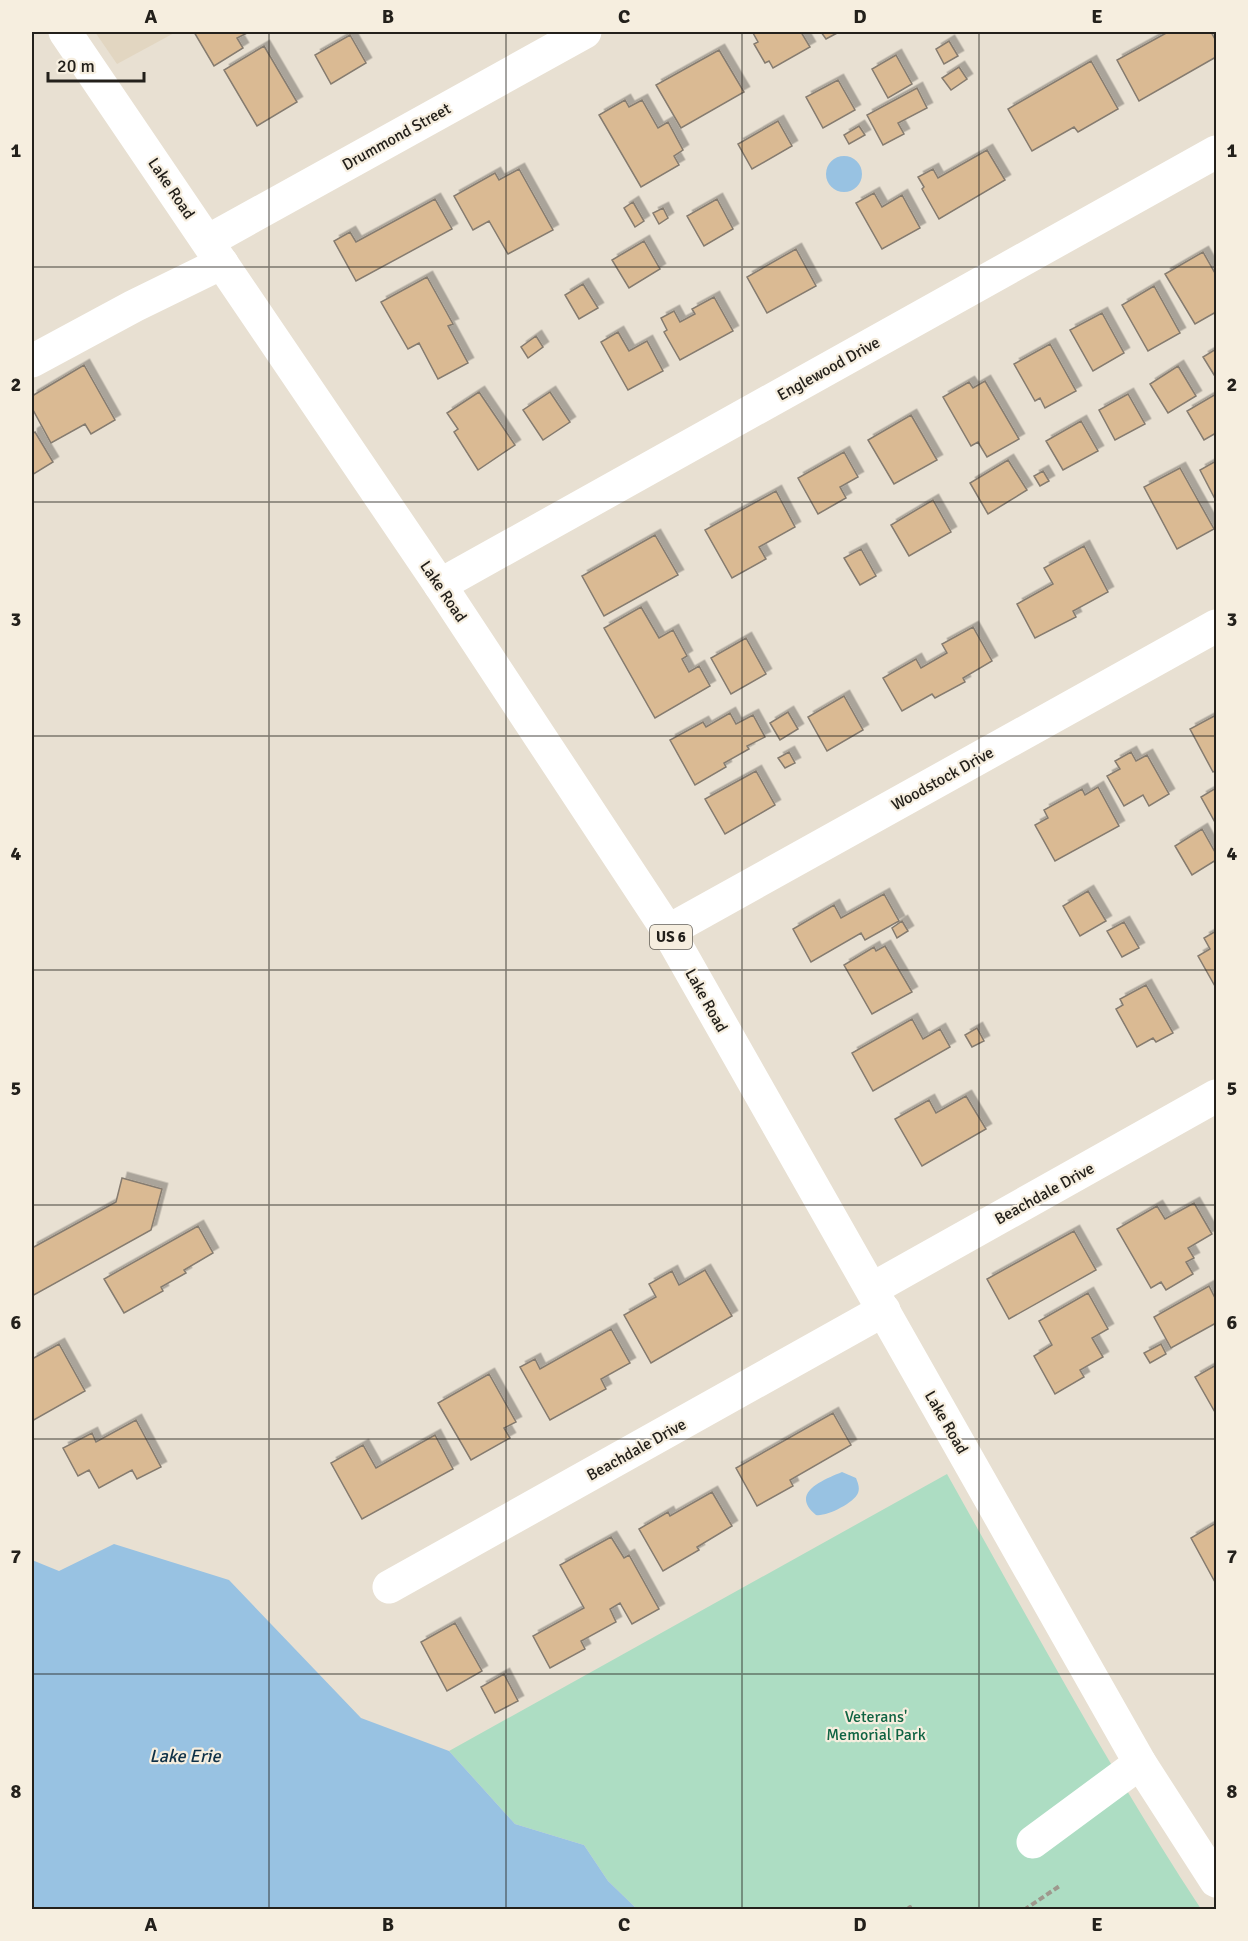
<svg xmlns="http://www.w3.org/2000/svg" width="1248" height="1941" font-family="Signika,sans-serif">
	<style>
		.built { fill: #e2d6c1 }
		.green { fill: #adddc3 }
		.water { fill: #98c2e2 }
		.building { fill: #daba93; stroke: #857b6f; stroke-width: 1.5; filter: url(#shadow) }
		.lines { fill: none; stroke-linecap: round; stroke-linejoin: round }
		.path { stroke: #9e988d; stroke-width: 4; stroke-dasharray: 6 3; stroke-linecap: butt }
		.minor { stroke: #fff; stroke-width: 33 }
		.major { stroke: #fff; stroke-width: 33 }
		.grid { fill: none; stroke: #23201b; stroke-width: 1.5; stroke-opacity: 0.55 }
		.labels { text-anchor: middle; stroke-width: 4.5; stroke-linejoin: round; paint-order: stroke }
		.shield { fill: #f6eedf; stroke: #625e56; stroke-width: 1.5 }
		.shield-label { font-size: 15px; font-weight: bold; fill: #23201b }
		.street-label { font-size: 16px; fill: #23201b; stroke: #f6eedf }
		.park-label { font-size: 16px; fill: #0f6342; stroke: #f6eedf }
		.water-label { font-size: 18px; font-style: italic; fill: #0f3147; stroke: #f6eedf }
		.neatline { fill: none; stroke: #23201b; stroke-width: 2 }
		.grid-label { font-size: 20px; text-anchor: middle; font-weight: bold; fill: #23201b }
	</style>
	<defs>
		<filter id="shadow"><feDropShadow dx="5.5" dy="-5.5" stdDeviation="0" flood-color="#0004"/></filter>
	</defs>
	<rect width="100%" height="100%" fill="#e8e0d2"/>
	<path class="built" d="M 95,32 L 176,32 L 117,64 Z"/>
	<path class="green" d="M 947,1474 C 1029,1620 1109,1769 1201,1909 L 637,1909 L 608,1881 L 584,1845 L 515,1824 L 449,1751 Z"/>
	<path class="water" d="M826 174a18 18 0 1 1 36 0a18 18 0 1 1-36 0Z
		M 842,1472 L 856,1478 C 858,1483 860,1488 858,1493 C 854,1503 826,1517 816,1515 C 789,1493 823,1480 842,1472 Z
		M 114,1544 L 229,1580 L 361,1718 L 449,1751 L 515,1824 L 584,1845 L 608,1881 L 637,1909 L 32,1909 L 32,1560 L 59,1571 Z"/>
	<path class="building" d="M 194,32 L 249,32 L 237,38 L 243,48 L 214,66 Z
		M 756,32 L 801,32 L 810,47 L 773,68 L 769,61 L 765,63 L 754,44 L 758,42 L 753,33 Z
		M 821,32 L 839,32 L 826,39 Z
		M 1168,32 L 1211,32 L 1216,41 L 1216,57 L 1139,101 L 1117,60 Z
		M 350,35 L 366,63 L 331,84 L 315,55 Z
		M 949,41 L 958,56 L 944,64 L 936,49 Z
		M 264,46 L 297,102 L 257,126 L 224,70 Z
		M 719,50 L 744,92 L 681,128 L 656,85 Z
		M 896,55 L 912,84 L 888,98 L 872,69 Z
		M 1091,61 L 1118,109 L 1078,132 L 1074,127 L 1032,151 L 1008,109 Z
		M 959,67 L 967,79 L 951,90 L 942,78 Z
		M 838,80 L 855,110 L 823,128 L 806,97 Z
		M 917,88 L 927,108 L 898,123 L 904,134 L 883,145 L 867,115 Z
		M 625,100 L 629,107 L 642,100 L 658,128 L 668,122 L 683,150 L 674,156 L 679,165 L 641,187 L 599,115 Z
		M 778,121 L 792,146 L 752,169 L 738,144 Z
		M 859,126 L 865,135 L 849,144 L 844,135 Z
		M 987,150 L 1005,180 L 939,219 L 922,189 L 924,187 L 918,177 L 933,169 L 938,178 Z
		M 519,169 L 553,230 L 508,254 L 489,221 L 473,230 L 454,196 L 495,173 L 499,180 Z
		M 874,193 L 882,207 L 902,195 L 920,228 L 882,249 L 856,203 Z
		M 435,199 L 452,229 L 356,281 L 334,241 L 350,232 L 356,242 Z
		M 717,199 L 733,229 L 704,246 L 687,216 Z
		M 633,202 L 644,221 L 635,227 L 624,208 Z
		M 663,208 L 668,218 L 659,224 L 653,213 Z
		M 644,241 L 660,269 L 629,288 L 612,260 Z
		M 796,249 L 816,286 L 767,313 L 747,277 Z
		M 1203,252 L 1216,275 L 1216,312 L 1195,324 L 1165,274 Z
		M 427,277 L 453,324 L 448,326 L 468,363 L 438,379 L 419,343 L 408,349 L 381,302 Z
		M 583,284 L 598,308 L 579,319 L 565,295 Z
		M 1154,286 L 1180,333 L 1148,351 L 1122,305 Z
		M 714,297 L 733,331 L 680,360 L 664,332 L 667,330 L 661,318 L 674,311 L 680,322 L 695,314 L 692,309 Z
		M 1102,313 L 1124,353 L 1093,371 L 1070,330 Z
		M 618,332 L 629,351 L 647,341 L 663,371 L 628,390 L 601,342 Z
		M 536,336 L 543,347 L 528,358 L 521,347 Z
		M 1050,344 L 1076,391 L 1045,408 L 1040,398 L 1035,401 L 1014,364 Z
		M 1216,349 L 1216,378 L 1203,357 Z
		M 84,365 L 115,420 L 91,434 L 85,424 L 51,443 L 32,408 L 32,396 Z
		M 1178,366 L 1196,396 L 1168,413 L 1150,384 Z
		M 985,381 L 1019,439 L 987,457 L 978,442 L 971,446 L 943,397 L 969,382 L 973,388 Z
		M 479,392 L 515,445 L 478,470 L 454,432 L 458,429 L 447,413 Z
		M 550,392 L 570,422 L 543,440 L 523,410 Z
		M 1128,394 L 1145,424 L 1115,440 L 1099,410 Z
		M 1216,394 L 1216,433 L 1204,440 L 1187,411 Z
		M 911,415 L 937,460 L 894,484 L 868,440 Z
		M 1081,421 L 1098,451 L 1063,470 L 1046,441 Z
		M 35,432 L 53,462 L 32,475 L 32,434 Z
		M 844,452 L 858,477 L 840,487 L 846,498 L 818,514 L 798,478 Z
		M 1008,460 L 1027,490 L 988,514 L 970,483 Z
		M 1216,461 L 1216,501 L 1200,470 Z
		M 1180,468 L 1214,529 L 1177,549 L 1144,487 Z
		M 1043,471 L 1049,481 L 1040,486 L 1034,476 Z
		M 776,491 L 795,527 L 759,547 L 766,559 L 732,578 L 705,530 Z
		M 933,500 L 951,532 L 909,556 L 891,525 Z
		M 655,535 L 678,575 L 604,616 L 582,576 Z
		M 1084,546 L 1108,592 L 1073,611 L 1076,617 L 1035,638 L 1017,604 L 1053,584 L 1044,568 Z
		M 861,549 L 876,576 L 860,585 L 844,558 Z
		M 641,607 L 659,638 L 673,630 L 687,656 L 682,659 L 689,672 L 699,666 L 710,686 L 655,718 L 604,628 Z
		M 973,627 L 992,661 L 963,678 L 965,682 L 935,698 L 932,694 L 902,711 L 883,678 L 916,659 L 921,668 L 947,653 L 942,644 Z
		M 746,638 L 766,674 L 731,694 L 711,658 Z
		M 844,696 L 863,730 L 827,751 L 808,717 Z
		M 788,712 L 798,729 L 780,740 L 770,723 Z
		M 730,713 L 736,724 L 753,715 L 765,737 L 747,746 L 749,749 L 724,763 L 726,767 L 695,785 L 670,740 L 703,722 L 706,727 Z
		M 1216,715 L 1216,770 L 1213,772 L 1190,729 Z
		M 789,752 L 795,763 L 785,768 L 778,758 Z
		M 1131,752 L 1136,761 L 1147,755 L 1169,794 L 1149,806 L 1143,795 L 1124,806 L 1107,776 L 1120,769 L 1115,761 Z
		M 756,771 L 775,805 L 725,834 L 705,799 Z
		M 1098,787 L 1119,826 L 1055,861 L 1035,825 L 1048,818 L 1044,810 L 1082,789 L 1085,795 Z
		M 1216,788 L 1216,824 L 1201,797 Z
		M 1202,829 L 1216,854 L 1216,860 L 1192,875 L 1175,846 Z
		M 1088,891 L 1106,921 L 1080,936 L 1063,906 Z
		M 884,894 L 899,921 L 865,940 L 861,933 L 811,962 L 793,929 L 834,905 L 841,918 Z
		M 902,921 L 908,931 L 897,938 L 892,928 Z
		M 1124,922 L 1139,948 L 1122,957 L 1107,931 Z
		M 1216,931 L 1216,988 L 1198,956 L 1210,949 L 1204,938 Z
		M 885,946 L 912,992 L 872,1014 L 844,965 L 874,947 L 876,951 Z
		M 1146,985 L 1173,1033 L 1156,1042 L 1153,1038 L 1137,1047 L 1116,1009 L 1123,1005 L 1120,999 Z
		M 912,1019 L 923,1039 L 940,1029 L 950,1047 L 873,1091 L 852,1053 Z
		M 977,1028 L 984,1041 L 972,1047 L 965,1035 Z
		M 966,1096 L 986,1129 L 922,1166 L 895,1119 L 929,1100 L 936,1113 Z
		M 122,1178 L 162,1189 L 151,1230 L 32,1296 L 32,1248 L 116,1202 Z
		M 1194,1203 L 1212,1234 L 1188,1248 L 1194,1258 L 1186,1262 L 1193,1274 L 1166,1290 L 1161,1282 L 1151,1288 L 1117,1229 L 1157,1206 L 1165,1219 Z
		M 198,1226 L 213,1253 L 184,1270 L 186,1273 L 161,1287 L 163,1291 L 124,1313 L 104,1279 Z
		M 1074,1231 L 1096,1270 L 1009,1319 L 987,1279 Z
		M 705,1270 L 732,1316 L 651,1363 L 624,1315 L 656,1297 L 649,1284 L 672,1271 L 679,1285 Z
		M 1209,1286 L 1216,1300 L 1216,1323 L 1171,1348 L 1154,1317 Z
		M 1088,1293 L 1108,1329 L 1092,1338 L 1103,1357 L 1080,1370 L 1084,1377 L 1055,1394 L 1034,1356 L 1052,1345 L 1039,1321 Z
		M 611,1329 L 630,1363 L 601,1379 L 606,1389 L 550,1420 L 520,1367 L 535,1359 L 540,1369 Z
		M 59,1344 L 85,1391 L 32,1421 L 32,1359 Z
		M 1161,1344 L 1166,1354 L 1150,1363 L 1144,1353 Z
		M 1216,1365 L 1216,1414 L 1195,1377 Z
		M 489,1374 L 516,1422 L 504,1428 L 510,1438 L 471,1460 L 438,1403 Z
		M 833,1413 L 851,1445 L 790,1480 L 793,1486 L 757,1506 L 736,1468 Z
		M 136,1420 L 161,1467 L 137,1479 L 132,1470 L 99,1488 L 89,1470 L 78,1476 L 63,1448 L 92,1433 L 96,1442 Z
		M 435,1435 L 453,1469 L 362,1519 L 331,1463 L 363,1445 L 376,1468 Z
		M 712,1492 L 732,1526 L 697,1547 L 699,1550 L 663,1571 L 639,1529 L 668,1512 L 670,1516 Z
		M 1216,1523 L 1216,1584 L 1191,1538 Z
		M 611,1537 L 624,1558 L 629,1555 L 659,1609 L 632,1624 L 620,1603 L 610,1609 L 616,1622 L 581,1641 L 585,1649 L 550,1668 L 533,1636 L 584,1608 L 560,1565 Z
		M 455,1623 L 482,1671 L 447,1691 L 421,1642 Z
		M 504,1674 L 518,1701 L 495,1713 L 481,1687 Z"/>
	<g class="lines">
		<path class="path" d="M 906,1910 L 910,1907 L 911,1910
			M 1024,1910 L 1061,1885"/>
		<path class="minor" d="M 208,241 L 585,32
			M 32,361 L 134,306 L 222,263
			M 440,585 L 1216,152
			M 668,931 L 1216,626
			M 872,1289 L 1216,1096
			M 389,1587 L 884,1310
			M 1033,1842 L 1140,1763"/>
		<path class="major" d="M 65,32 L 440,585 L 668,931 L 1140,1763 L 1216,1881"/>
	</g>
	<path class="grid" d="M 269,32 L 269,1910M 506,32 L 506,1910M 742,32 L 742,1910M 979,32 L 979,1910M 32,267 L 1216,267M 32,502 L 1216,502M 32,736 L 1216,736M 32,970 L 1216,970M 32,1205 L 1216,1205M 32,1439 L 1216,1439M 32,1674 L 1216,1674"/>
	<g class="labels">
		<rect class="shield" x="650" y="925" width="42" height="24" rx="4.5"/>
		<g class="shield-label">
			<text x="671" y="942">US 6</text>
		</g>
		<g class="street-label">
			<text transform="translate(396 136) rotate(-29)" y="6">Drummond Street</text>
			<text transform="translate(172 188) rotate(56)" y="6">Lake Road</text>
			<text transform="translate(828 368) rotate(-29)" y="6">Englewood Drive</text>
			<text transform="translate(444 591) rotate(56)" y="6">Lake Road</text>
			<text transform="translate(942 778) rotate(-29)" y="6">Woodstock Drive</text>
			<text transform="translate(707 1000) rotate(61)" y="6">Lake Road</text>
			<text transform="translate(1044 1193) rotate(-29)" y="6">Beachdale Drive</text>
			<text transform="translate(947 1422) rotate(60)" y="6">Lake Road</text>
			<text transform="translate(636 1449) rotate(-29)" y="6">Beachdale Drive</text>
		</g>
		<g class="park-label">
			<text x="876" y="1722">Veterans'<tspan x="876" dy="18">Memorial Park</tspan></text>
		</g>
		<g class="water-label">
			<text x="185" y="1762">Lake Erie</text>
		</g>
	</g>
	<rect width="1248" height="1941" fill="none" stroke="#f6eedf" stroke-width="66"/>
	<path d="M48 72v9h96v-9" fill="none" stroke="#23201b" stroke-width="3"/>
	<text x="57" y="72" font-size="18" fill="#23201b" stroke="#f6eedf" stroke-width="4.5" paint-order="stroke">20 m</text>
	<rect x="33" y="33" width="1182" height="1875" class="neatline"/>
	<g class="grid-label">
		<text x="151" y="23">A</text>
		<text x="388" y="23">B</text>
		<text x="624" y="23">C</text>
		<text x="860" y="23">D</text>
		<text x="1097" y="23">E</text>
		<text x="16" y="157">1</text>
		<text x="1232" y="157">1</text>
		<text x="16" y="391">2</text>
		<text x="1232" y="391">2</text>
		<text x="16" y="626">3</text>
		<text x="1232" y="626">3</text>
		<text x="16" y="860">4</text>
		<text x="1232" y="860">4</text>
		<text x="16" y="1095">5</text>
		<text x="1232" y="1095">5</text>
		<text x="16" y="1329">6</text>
		<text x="1232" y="1329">6</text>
		<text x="16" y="1563">7</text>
		<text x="1232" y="1563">7</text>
		<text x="16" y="1798">8</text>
		<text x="1232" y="1798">8</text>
		<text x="151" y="1931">A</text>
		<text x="388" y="1931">B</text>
		<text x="624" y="1931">C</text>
		<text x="860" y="1931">D</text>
		<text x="1097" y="1931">E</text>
	</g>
</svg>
